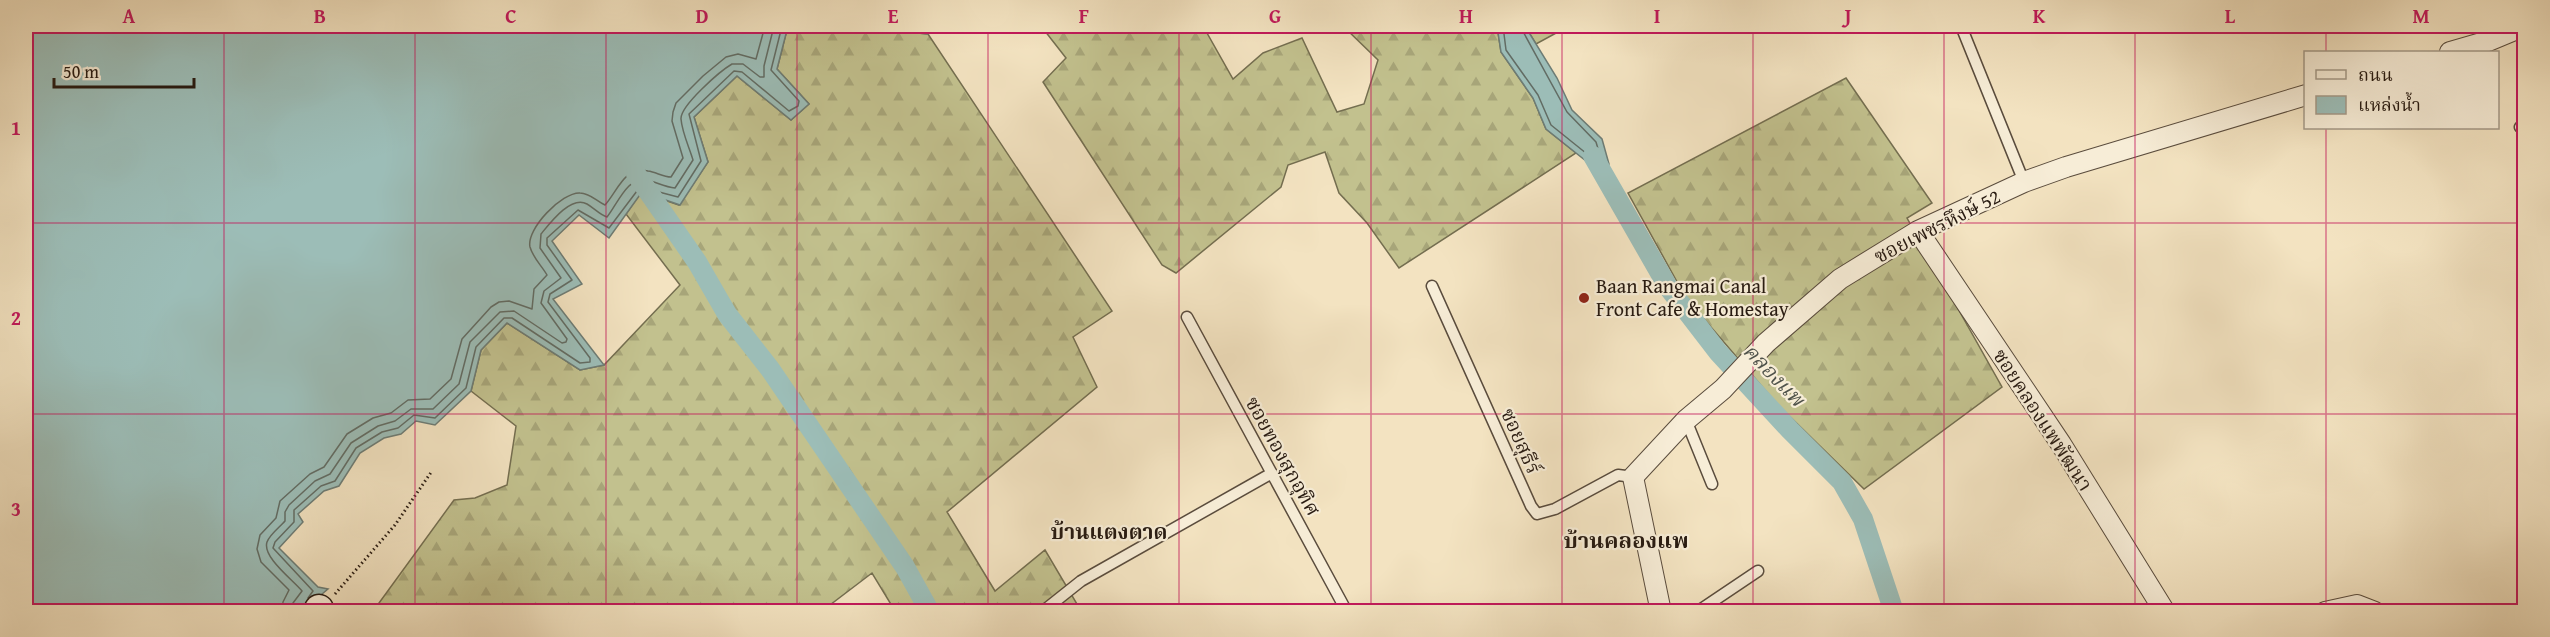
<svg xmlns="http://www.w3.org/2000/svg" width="2550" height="637" font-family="'Gentium Book Plus','Noto Serif Thai',serif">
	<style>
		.forest { fill: url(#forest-firs); stroke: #746e50; stroke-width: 1.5 }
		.wetland { fill: url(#wetland-marsh); stroke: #746e50; stroke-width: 1.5 }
		.water { fill: #9cbdb7; stroke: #6d7c75; stroke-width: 1.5 }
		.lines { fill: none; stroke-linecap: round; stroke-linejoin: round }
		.shore { stroke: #626c64; stroke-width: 1.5 }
		.canal { stroke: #9cbdb7; stroke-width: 20 }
		.lane-casing { stroke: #5a4c3d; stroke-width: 13 }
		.street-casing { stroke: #5a4c3d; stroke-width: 22 }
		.secondary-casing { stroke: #271a11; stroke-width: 31 }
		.path { stroke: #271a11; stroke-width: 3; stroke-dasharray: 1.5 3; stroke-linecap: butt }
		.lane { stroke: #f7edd7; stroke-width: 10 }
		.street { stroke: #f7edd7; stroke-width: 20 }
		.secondary { stroke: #f7edd7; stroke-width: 28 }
		.grid { fill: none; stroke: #c2185b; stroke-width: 1.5; stroke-opacity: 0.55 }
		.poi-dot { fill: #8f2418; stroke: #f7edd7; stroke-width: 2 }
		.labels { text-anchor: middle; stroke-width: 4.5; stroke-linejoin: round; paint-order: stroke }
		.street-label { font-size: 20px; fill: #271a11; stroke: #f7edd7 }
		.poi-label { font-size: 20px; fill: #271a11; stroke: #f7edd7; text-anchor: start }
		.water-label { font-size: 21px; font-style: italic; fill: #50534b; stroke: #f7edd7 }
		.neighbourhood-label { font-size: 21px; font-weight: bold; fill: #271a11; stroke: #f7edd7 }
		.quarter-label { font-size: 22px; font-weight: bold; fill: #271a11; stroke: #f7edd7 }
		.neatline { fill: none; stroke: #c2185b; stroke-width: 2 }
		.grid-label { font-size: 20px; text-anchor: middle; font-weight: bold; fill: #c2185b }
	</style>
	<defs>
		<pattern id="forest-firs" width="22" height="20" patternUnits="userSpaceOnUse" patternTransform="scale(1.5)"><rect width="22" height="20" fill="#c2c18e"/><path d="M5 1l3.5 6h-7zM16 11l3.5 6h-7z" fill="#a7a579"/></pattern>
		<pattern id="wetland-marsh" width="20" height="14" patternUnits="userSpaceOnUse" patternTransform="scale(1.5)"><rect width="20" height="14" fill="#c2c18e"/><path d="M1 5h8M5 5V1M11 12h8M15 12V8" fill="none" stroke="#a7a579"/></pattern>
	</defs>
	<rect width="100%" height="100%" fill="#f3e3c1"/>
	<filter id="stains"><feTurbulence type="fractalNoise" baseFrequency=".00333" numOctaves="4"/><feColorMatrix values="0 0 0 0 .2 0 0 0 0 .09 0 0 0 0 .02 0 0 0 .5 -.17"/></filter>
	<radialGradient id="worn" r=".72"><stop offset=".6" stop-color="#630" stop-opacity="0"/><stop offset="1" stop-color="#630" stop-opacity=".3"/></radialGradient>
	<path class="forest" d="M 788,26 L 871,26 L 875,29 L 928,34 L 1112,311 L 1073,337 L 1097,387 L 947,512 L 995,591 L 1045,550 L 1077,604 L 1067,612 L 895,611 L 872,573 L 822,611 L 385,612 L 379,603 L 454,500 L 475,498 L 507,485 L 516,426 L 471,391 L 481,350 L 507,323 L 580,370 L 604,365 L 680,285 L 626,214 L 641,192 L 679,205 L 708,162 L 694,117 L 737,76 L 791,120 L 809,104 L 777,69 Z
		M 1041,26 L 1203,26 L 1233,79 L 1263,53 L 1302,38 L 1337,112 L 1364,104 L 1378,60 L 1343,26 L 1497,26 L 1501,52 L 1533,98 L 1546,129 L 1576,153 L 1399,268 L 1367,223 L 1339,193 L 1325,152 L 1288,165 L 1281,187 L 1176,273 L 1162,265 L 1043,82 L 1066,58 Z
		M 1846,78 L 1932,203 L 1907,218 L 2002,387 L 1864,489 L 1777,404 L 1686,298 L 1628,193 Z"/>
	<path class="wetland" d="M 1525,26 L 1569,26 L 1536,44 Z"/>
	<path class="water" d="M 26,26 L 788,26 L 777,69 L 809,104 L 791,120 L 737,76 L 694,117 L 708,162 L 680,205 L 642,192 L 609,238 L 579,215 L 552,241 L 582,284 L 553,299 L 604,365 L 580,370 L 507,323 L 481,350 L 471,391 L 435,425 L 416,421 L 401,434 L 384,438 L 360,453 L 339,486 L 324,491 L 298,514 L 303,522 L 279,548 L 318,587 L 328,589 L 302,611 L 26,611 Z
		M 871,26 L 930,26 L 928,34 L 875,29 Z
		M 1497,26 L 1525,26 L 1557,78 L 1572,110 L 1602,139 L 1609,164 L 1606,177 L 1546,129 L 1533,98 L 1501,52 Z"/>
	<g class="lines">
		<path class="shore" d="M 1503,26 L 1506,50 L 1538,95 L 1551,125 L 1597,162 L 1600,162 L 1601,159 L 1596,142 L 1567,112 L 1520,26
			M 308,598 L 313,591 L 273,548 L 275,542 L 294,522 L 294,510 L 321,486 L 335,481 L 356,448 L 382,432 L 398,428 L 414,415 L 435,418 L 466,388 L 476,347 L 504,318 L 512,318 L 580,363 L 590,362 L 590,358 L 548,302 L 550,294 L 572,280 L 547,245 L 547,238 L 578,210 L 609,228 L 640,187 L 678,197 L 701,161 L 689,114 L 734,71 L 742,72 L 789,111 L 798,106 L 799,101 L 771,70 L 782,26
			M 282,612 L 283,602 L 289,590 L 261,562 L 257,549 L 260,535 L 276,518 L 280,501 L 310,474 L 324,467 L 347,434 L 373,418 L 391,413 L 408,400 L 430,399 L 451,379 L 462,339 L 491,307 L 499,302 L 509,301 L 532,309 L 534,289 L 547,275 C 542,266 533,258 530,247 C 526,229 562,192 580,193 C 590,193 596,201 605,205 C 617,192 625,165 648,171 C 656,172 663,177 671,177 L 683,158 L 672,121 L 673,112 L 676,103 L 703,76 L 726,57 L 738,54 L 756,59 L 765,26
			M 291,612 L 293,603 L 302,591 C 293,580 262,557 267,542 C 270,534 280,527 285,521 L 285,512 L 289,505 L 315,481 L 330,474 L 351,443 L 378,426 L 395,421 L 411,409 L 433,409 L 459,384 L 470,342 L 500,312 L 514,311 L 562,343 L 566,342 L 567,339 L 541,303 L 544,291 L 561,278 L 540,248 L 541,234 C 550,223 571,195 587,204 C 594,208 600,215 607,217 C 617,205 628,175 647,180 C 656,182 665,187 675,188 L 693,160 C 689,147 682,132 681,119 C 680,106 720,71 732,64 L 743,64 L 760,77 L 764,77 L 764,66 L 774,26"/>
		<path class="canal" d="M 1593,156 L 1668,287 L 1718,352 L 1790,430 L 1842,482 L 1863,519 L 1894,612
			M 636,174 L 697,262 L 727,314 L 770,369 L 905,567 L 930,612"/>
		<defs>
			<path id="lane" d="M 1961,26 L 2024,182
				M 2520,127 L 2524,125
				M 1432,286 L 1531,506 L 1537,514 L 1555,509 L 1618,475 L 1633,477
				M 1187,317 L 1347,612
				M 1686,420 L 1712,484
				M 1042,612 L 1081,581 L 1272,473
				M 1697,612 L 1758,571"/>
			<path id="street" d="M 2450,52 L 2488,41 L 2524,26
				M 1918,231 L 2061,444 L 2165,612
				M 1661,612 L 1633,477 L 1686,420 L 1723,389 L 1766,343 L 1840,279 L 1918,231 L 2024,182 L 2066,167 L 2306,95
				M 2325,612 L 2357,605 L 2375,612"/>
			<path id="secondary" d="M 319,609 L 320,612"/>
		</defs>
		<use href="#lane" class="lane-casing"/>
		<use href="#street" class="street-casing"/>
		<use href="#secondary" class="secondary-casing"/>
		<path class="path" d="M 335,594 L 395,525 L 432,471"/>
		<use href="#lane" class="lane"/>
		<use href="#street" class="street"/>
		<use href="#secondary" class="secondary"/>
	</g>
	<path class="grid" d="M 224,26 L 224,612M 415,26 L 415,612M 606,26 L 606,612M 797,26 L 797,612M 988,26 L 988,612M 1179,26 L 1179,612M 1371,26 L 1371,612M 1562,26 L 1562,612M 1753,26 L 1753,612M 1944,26 L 1944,612M 2135,26 L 2135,612M 2326,26 L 2326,52M 2326,128 L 2326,612M 26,223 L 2524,223M 26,414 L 2524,414"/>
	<circle class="poi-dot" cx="1584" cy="298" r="6"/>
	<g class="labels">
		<g class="street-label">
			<text transform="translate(1937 226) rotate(-27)" y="7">ซอยเพชรหึงษ์ 52</text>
			<text transform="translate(2043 420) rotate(57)" y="7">ซอยคลองแพพัฒนา</text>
			<text transform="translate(1521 441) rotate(66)" y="7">ซอยสุธีร์</text>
			<text transform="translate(1283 456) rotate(61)" y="7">ซอยทองสุกอุทิศ</text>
		</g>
		<g class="poi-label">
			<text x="1596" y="293">Baan Rangmai Canal<tspan x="1596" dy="23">Front Cafe &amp; Homestay</tspan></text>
		</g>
		<g class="water-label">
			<text transform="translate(1774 375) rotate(46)" y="7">คลองแพ</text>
		</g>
		<g class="neighbourhood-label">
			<text x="1109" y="539">บ้านแตงตาด</text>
		</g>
		<g class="quarter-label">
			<text x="1626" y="548">บ้านคลองแพ</text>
		</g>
	</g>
	<rect width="2550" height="637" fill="none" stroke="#f3e3c1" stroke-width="66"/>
	<rect x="2304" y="51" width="195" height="78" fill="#f7edd7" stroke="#a49988" stroke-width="1.5"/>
	<rect x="2316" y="70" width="30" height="9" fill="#f7edd7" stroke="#a49988" stroke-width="1.5"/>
	<text x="2358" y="81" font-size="18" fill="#271a11">ถนน</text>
	<rect x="2316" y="96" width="30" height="18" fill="#9cbdb7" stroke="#a49988" stroke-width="1.5"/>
	<text x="2358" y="111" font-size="18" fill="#271a11">แหล่งน้ำ</text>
	<path d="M54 78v9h140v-9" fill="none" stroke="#271a11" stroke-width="3"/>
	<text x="63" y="78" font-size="18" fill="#271a11" stroke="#f7edd7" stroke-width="4.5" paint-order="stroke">50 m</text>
	<rect x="33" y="33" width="2484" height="571" class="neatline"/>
	<g class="grid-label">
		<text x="129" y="23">A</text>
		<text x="320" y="23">B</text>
		<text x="511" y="23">C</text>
		<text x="702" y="23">D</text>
		<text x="893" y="23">E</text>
		<text x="1084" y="23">F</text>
		<text x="1275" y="23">G</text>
		<text x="1466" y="23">H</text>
		<text x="1657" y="23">I</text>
		<text x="1848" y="23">J</text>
		<text x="2039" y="23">K</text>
		<text x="2230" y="23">L</text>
		<text x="2421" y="23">M</text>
		<text x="16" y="135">1</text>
		<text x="16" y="325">2</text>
		<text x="16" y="516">3</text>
	</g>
	<rect width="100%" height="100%" filter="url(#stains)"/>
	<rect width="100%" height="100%" fill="url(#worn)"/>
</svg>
